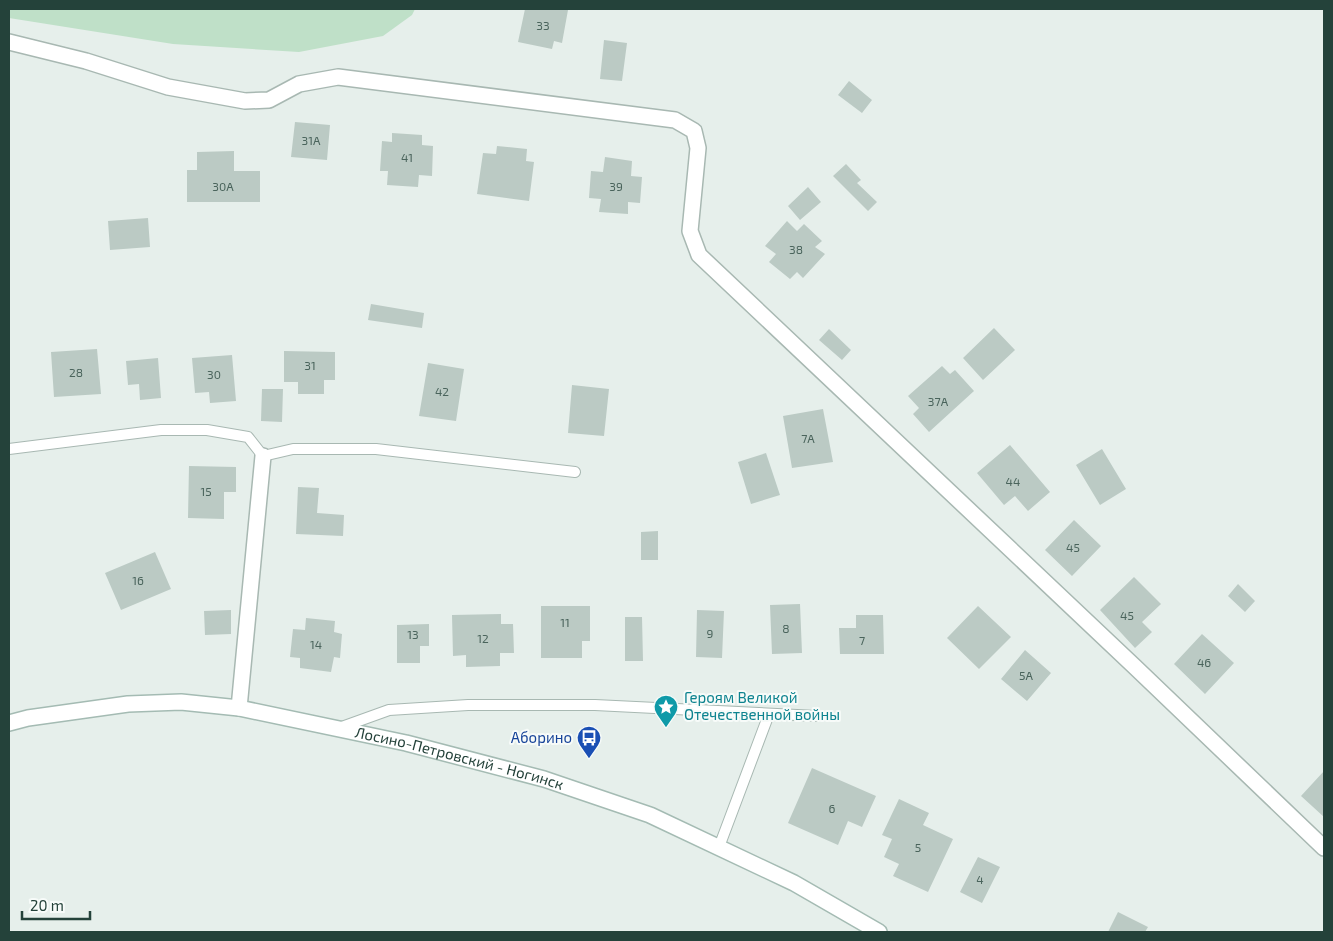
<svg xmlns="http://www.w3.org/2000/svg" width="1333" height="941" font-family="'Exo 2',sans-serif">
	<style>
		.green { fill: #bfe0c8 }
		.building { fill: #bbcac4 }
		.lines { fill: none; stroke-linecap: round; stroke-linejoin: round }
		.service-casing { stroke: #a8b8b2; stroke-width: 12 }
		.minor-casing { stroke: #a8b8b2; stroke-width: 18 }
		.secondary-casing { stroke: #a4bbb3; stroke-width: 18 }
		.service { stroke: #fff; stroke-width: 10 }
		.minor { stroke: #fff; stroke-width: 15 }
		.secondary { stroke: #fff; stroke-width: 15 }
		.labels { text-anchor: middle; stroke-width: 4; stroke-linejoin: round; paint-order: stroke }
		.number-label { font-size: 12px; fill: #4a645c }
		.culture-label { font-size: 15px; fill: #0d838f; stroke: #f7fbf9; text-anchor: start }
		.transit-label { font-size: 15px; fill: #164399; stroke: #f7fbf9; text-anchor: end }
		.street-label { font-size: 15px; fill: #24423a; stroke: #f7fbf9 }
	</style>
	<rect width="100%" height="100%" fill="#e6efeb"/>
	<path class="green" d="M 9,9 L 415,9 L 412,15 L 383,36 L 299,52 L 173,44 L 9,18 Z"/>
	<path class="building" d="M 525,9 L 560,9 L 568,10 L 562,43 L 554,41 L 552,49 L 518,42 Z
		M 604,40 L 627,43 L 622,81 L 600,79 Z
		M 849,81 L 872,100 L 862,113 L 838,95 Z
		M 295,122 L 330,125 L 327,160 L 291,157 Z
		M 392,133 L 422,135 L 422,145 L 433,146 L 432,176 L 419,175 L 418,187 L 387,185 L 388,171 L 380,171 L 382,141 L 392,142 Z
		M 497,146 L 527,149 L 526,161 L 534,162 L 529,201 L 477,194 L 483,153 L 496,154 Z
		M 234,151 L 234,171 L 260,171 L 260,202 L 187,202 L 187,170 L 197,170 L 197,152 Z
		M 605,157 L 632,161 L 631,176 L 642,177 L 640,203 L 628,202 L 628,214 L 599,212 L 601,199 L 589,198 L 591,171 L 603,172 Z
		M 846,164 L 861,180 L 857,183 L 877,202 L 868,211 L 833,176 Z
		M 808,187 L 821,202 L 800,220 L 788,206 Z
		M 148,218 L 150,247 L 110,250 L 108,221 Z
		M 787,221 L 797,231 L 804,224 L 822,241 L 815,247 L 825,254 L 803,278 L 797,272 L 790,279 L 769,262 L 776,254 L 765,246 Z
		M 371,304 L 424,313 L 422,328 L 368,320 Z
		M 994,328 L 1015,350 L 983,380 L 963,358 Z
		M 829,329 L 851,350 L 842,360 L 819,340 Z
		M 97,349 L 101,394 L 54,397 L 51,352 Z
		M 284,351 L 335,352 L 335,380 L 324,380 L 324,394 L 298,394 L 298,382 L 284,382 Z
		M 232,355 L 236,401 L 210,403 L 209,392 L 195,393 L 192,358 Z
		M 158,358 L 161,398 L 140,400 L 139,384 L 128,385 L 126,361 Z
		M 428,363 L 464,369 L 456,421 L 419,416 Z
		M 942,366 L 950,374 L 955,370 L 974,391 L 929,432 L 913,414 L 919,408 L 908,396 Z
		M 572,385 L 609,389 L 604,436 L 568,433 Z
		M 262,389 L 283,389 L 282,422 L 261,421 Z
		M 823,409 L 833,462 L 792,468 L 783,416 Z
		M 1010,445 L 1050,492 L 1028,511 L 1015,496 L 1004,505 L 977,473 Z
		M 1102,449 L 1126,489 L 1100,505 L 1076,465 Z
		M 766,453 L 780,495 L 751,504 L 738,462 Z
		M 189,466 L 236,467 L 236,492 L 224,492 L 224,519 L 188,518 Z
		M 298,487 L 319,488 L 317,513 L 344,515 L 343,536 L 296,534 Z
		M 1074,520 L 1101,546 L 1072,576 L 1045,550 Z
		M 658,531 L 658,560 L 641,560 L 641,532 Z
		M 155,552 L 171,589 L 121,610 L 105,573 Z
		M 1134,577 L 1161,604 L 1142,622 L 1152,632 L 1135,648 L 1100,610 Z
		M 1238,584 L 1255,601 L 1245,612 L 1228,596 Z
		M 800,604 L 802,653 L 772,654 L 770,605 Z
		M 541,606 L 590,606 L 590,641 L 582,641 L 582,658 L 541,658 Z
		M 978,606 L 1011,637 L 979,669 L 947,638 Z
		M 231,610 L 231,634 L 205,635 L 204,611 Z
		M 697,610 L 724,611 L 722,658 L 696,657 Z
		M 501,614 L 501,624 L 513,624 L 514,653 L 500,653 L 500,666 L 466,667 L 466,655 L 453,656 L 452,615 Z
		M 856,615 L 883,615 L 884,654 L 840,654 L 839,628 L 856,628 Z
		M 625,617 L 642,617 L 643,661 L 625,661 Z
		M 306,618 L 335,621 L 334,632 L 342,634 L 340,658 L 334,657 L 331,672 L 300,668 L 300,658 L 290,657 L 293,629 L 305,630 Z
		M 429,624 L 429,646 L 420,646 L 420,663 L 397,663 L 397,625 Z
		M 1202,634 L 1234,663 L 1205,694 L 1174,664 Z
		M 1025,650 L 1051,673 L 1027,701 L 1001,679 Z
		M 812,768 L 876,796 L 862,827 L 848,821 L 838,845 L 788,823 Z
		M 1324,771 L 1324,817 L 1301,796 Z
		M 899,799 L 929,813 L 923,825 L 953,839 L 928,892 L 893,876 L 899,864 L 884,857 L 892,839 L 882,835 Z
		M 978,857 L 1000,867 L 982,903 L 960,892 Z
		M 1118,912 L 1148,927 L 1145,932 L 1108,932 Z"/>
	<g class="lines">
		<defs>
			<path id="service" d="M 9,449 L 161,430 L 207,430 L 248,437 L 263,456 L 293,449 L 376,449 L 575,472
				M 339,728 L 389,710 L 468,705 L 595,705 L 817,716
				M 719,847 L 769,714"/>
			<path id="minor" d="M 9,42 L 86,61 L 168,87 L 245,101 L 269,100 L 299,84 L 338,77 L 675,120 L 694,131 L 698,148 L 690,231 L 699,255 L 1135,667 L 1324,848
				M 239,708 L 263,456"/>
			<g id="secondary">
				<path id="s1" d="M 9,723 L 28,718 L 128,704 L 181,702 L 239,708 L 406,743 L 544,779 L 650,815 L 794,883 L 879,932"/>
			</g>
		</defs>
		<use href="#service" class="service-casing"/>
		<use href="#minor" class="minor-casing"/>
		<use href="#secondary" class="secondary-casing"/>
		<use href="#service" class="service"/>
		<use href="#minor" class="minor"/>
		<use href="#secondary" class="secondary"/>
	</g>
	<defs>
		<symbol id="sight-pin" viewBox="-11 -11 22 30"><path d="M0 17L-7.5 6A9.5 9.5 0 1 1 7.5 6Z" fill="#0f9aa8" stroke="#f7fbf9"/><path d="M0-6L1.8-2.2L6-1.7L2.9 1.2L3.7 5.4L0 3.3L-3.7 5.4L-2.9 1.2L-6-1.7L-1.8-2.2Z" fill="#fff"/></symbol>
		<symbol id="bus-pin" viewBox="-11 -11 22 30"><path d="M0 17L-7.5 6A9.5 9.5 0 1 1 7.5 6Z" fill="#1a4fb4" stroke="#f7fbf9"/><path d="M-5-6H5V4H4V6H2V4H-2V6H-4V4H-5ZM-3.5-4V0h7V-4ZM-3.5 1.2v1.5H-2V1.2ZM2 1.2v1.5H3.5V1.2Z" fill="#fff"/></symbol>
	</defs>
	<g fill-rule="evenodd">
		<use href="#sight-pin" x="652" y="693" width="28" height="38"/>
		<use href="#bus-pin" x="575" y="724" width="28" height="38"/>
	</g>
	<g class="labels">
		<g class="number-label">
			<text x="543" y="30">33</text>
			<text x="311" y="145">31А</text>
			<text x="407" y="162">41</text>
			<text x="223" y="191">30А</text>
			<text x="616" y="191">39</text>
			<text x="796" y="254">38</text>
			<text x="310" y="370">31</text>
			<text x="76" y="377">28</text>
			<text x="214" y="379">30</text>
			<text x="442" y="396">42</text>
			<text x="938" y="406">37А</text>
			<text x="808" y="443">7А</text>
			<text x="1013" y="486">44</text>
			<text x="206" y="496">15</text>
			<text x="1073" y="552">45</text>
			<text x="138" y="585">16</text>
			<text x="1127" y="620">45</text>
			<text x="565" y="627">11</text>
			<text x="786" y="633">8</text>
			<text x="710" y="638">9</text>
			<text x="413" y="639">13</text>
			<text x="483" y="643">12</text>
			<text x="862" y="645">7</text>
			<text x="316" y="649">14</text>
			<text x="1204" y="667">46</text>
			<text x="1026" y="680">5А</text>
			<text x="832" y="813">6</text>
			<text x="918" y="852">5</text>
			<text x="980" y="884">4</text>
		</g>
		<g class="culture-label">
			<text x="684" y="703">Героям Великой<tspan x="684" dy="17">Отечественной войны</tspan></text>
		</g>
		<g class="transit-label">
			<text x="572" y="743">Аборино</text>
		</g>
		<g class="street-label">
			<text dy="5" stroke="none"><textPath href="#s1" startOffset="458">Лосино-Петровский - Ногинск</textPath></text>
		</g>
	</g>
	<rect width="1333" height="941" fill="none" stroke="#24423a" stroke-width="20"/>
	<path d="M22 911v8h68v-8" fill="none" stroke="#24423a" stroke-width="2.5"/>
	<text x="30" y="911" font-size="15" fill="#24423a" stroke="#f7fbf9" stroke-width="4" paint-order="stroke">20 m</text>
</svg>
